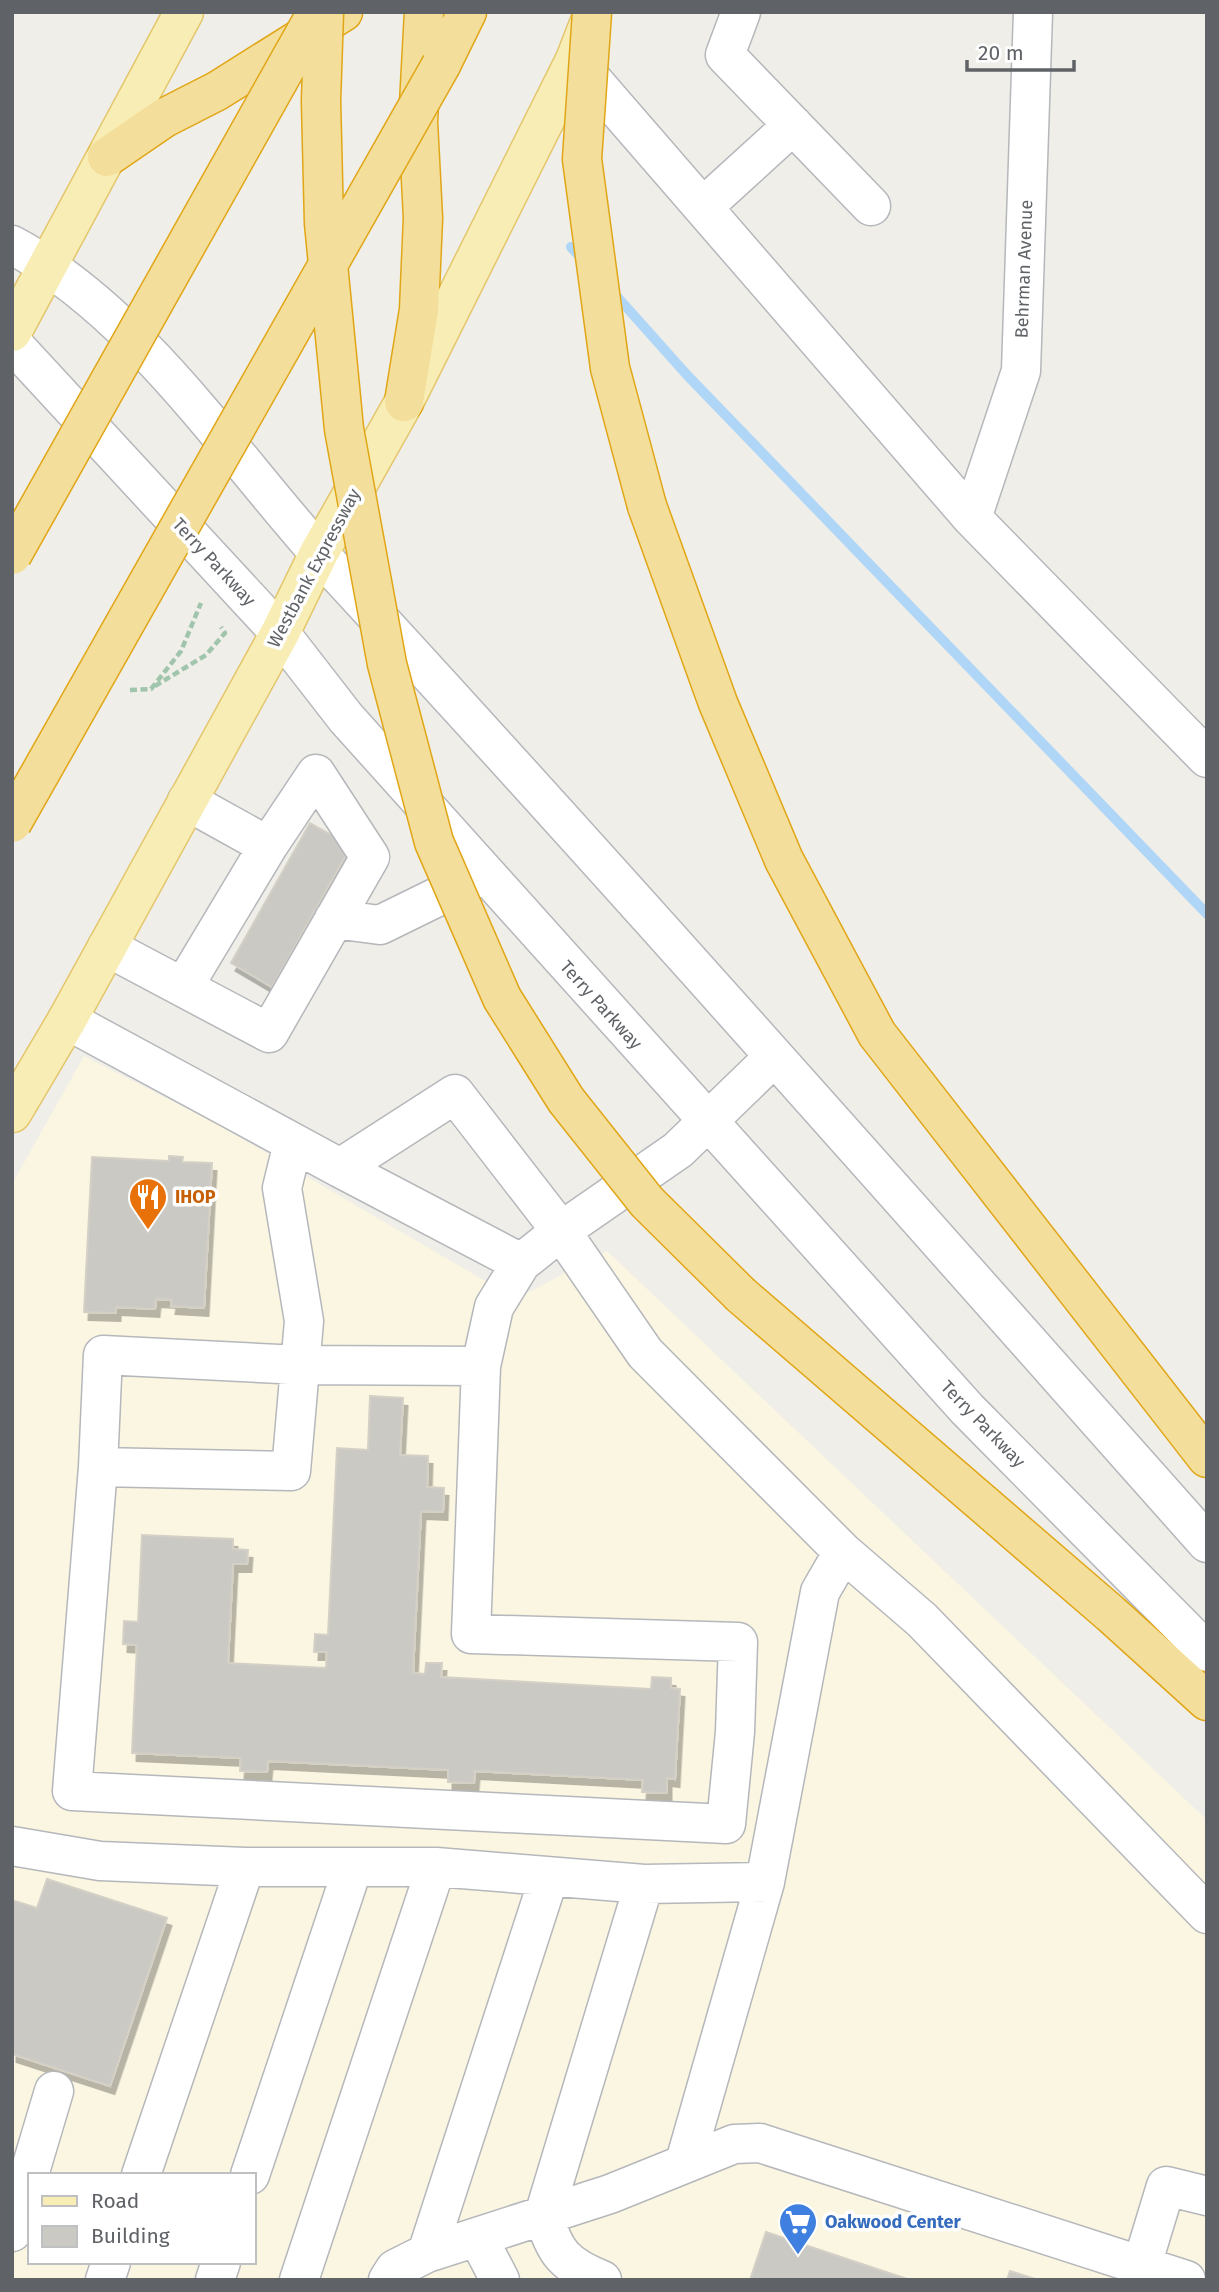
<svg xmlns="http://www.w3.org/2000/svg" width="1219" height="2292" font-family="'Fira Sans',sans-serif">
	<style>
		.commercial { fill: #fbf6e1; fill-rule: evenodd }
		.lines { fill: none; stroke-linecap: round; stroke-linejoin: round }
		.stream { stroke: #b0d6f7; stroke-width: 10 }
		.building { fill: #cbc9c4; stroke: #d4d0c6; stroke-width: 2; filter: url(#shadow) }
		.minor-casing { stroke: #b5b7bb; stroke-width: 41 }
		.major-casing { stroke: #e4c66c; stroke-width: 41 }
		.highway-casing { stroke: #e1a617; stroke-width: 41 }
		.path { stroke: #a0c5ac; stroke-width: 4.5; stroke-dasharray: 7 3.5; stroke-linecap: butt }
		.minor { stroke: #fff; stroke-width: 38 }
		.major { stroke: #f8eeb5; stroke-width: 38 }
		.highway { stroke: #f3df9b; stroke-width: 38 }
		.highway-bridge-casing { stroke: #e1a617; stroke-width: 41; stroke-linecap: butt }
		.highway-bridge { stroke: #f3df9b; stroke-width: 38 }
		.labels { text-anchor: middle; stroke-width: 7; stroke-linejoin: round; paint-order: stroke }
		.street-label { font-size: 18px; fill: #5f6266; stroke: #fff }
		.food-label { font-size: 18px; font-weight: bold; fill: #c56008; stroke: #fff; text-anchor: start }
		.shop-label { font-size: 18px; font-weight: bold; fill: #366cbe; stroke: #fff; text-anchor: start }
	</style>
	<defs>
		<filter id="shadow"><feDropShadow dx="4.5" dy="8" stdDeviation="0" flood-color="#0004"/></filter>
	</defs>
	<rect width="100%" height="100%" fill="#efeee8"/>
	<path class="commercial" d="M 84,1056 L 215,1123 L 516,1299 L 607,1251 L 1207,1820 L 1207,2280 L 12,2280 L 12,1184 ZM 30,2175 L 254,2175 L 254,2262 L 30,2262 Z"/>
	<g class="lines">
		<path class="stream" d="M 571,247 L 584,261
			M 612,291 L 687,375 L 1207,914"/>
	</g>
	<path class="building" d="M 310,823 L 351,846 L 272,987 L 231,963 Z
		M 169,1156 L 183,1157 L 182,1162 L 212,1163 L 204,1308 L 171,1306 L 172,1300 L 156,1299 L 155,1309 L 116,1307 L 116,1313 L 84,1312 L 92,1157 L 169,1161 Z
		M 370,1396 L 403,1398 L 400,1455 L 428,1456 L 427,1487 L 444,1488 L 443,1512 L 421,1511 L 413,1673 L 425,1674 L 426,1663 L 442,1663 L 441,1677 L 651,1689 L 652,1677 L 671,1678 L 671,1688 L 680,1689 L 675,1779 L 667,1778 L 667,1793 L 642,1792 L 643,1780 L 475,1771 L 474,1783 L 448,1782 L 448,1770 L 268,1761 L 267,1772 L 240,1771 L 241,1758 L 132,1753 L 137,1645 L 123,1644 L 124,1621 L 138,1622 L 142,1535 L 233,1539 L 233,1549 L 248,1550 L 247,1564 L 233,1564 L 228,1663 L 326,1668 L 327,1652 L 314,1652 L 315,1634 L 328,1635 L 337,1448 L 368,1450 Z
		M 47,1879 L 167,1918 L 110,2086 L 12,2054 L 12,1900 L 37,1908 Z
		M 766,2232 L 910,2280 L 750,2280 Z
		M 1010,2271 L 1038,2280 L 1007,2280 Z"/>
	<g class="lines">
		<defs>
			<path id="minor" d="M 741,12 L 725,55 L 871,206
				M 575,60 L 972,518 L 1207,758
				M 703,207 L 793,125
				M 12,245 C 142,314 236,464 335,571 C 630,891 918,1218 1207,1543
				M 12,343 L 280,633 L 346,718 L 967,1409 L 1207,1652
				M 972,518 L 1021,371 L 1033,12
				M 187,801 L 268,846
				M 334,919 L 380,925 L 484,874
				M 107,947 L 269,1033 L 370,857 L 316,774 L 268,846 L 184,986
				M 67,1020 L 340,1168 L 455,1094 L 561,1231 L 645,1353 L 843,1552 L 820,1592 L 765,1882
				M 340,1168 L 521,1263
				M 481,1366 L 300,1365 L 103,1355 L 98,1467 L 72,1791 L 726,1824 L 735,1732 L 738,1642 L 471,1634 L 481,1366 L 494,1307 L 521,1263 L 561,1231 L 678,1150 L 774,1057
				M 98,1467 L 291,1471 L 304,1321 L 282,1188 L 293,1143
				M 843,1552 L 922,1620 L 1207,1914
				M 12,1846 L 100,1861 L 245,1867 L 436,1867 L 644,1884 L 765,1882 L 685,2162
				M 141,2175 L 245,1867
				M 250,2175 L 353,1867
				M 12,2232 L 54,2091
				M 478,2238 L 500,2280
				M 427,2253 L 549,1877
				M 1142,2265 L 1166,2186 L 1207,2196
				M 105,2280 L 111,2262
				M 215,2280 L 221,2262
				M 299,2280 L 436,1867
				M 388,2280 L 395,2269 L 427,2253 L 610,2194 L 734,2144 L 760,2143 L 1186,2280
				M 602,2280 C 565,2265 554,2253 544,2215 L 644,1884"/>
			<path id="major" d="M 12,332 L 184,12
				M 12,1113 L 67,1020 L 280,633 L 319,553 L 404,402 L 575,60 L 589,24"/>
			<path id="highway" d="M 441,65 L 467,12
				M 107,157 L 164,118 L 217,91 L 343,12
				M 404,402 L 419,310 L 423,218 L 418,122 L 424,12
				M 647,506 L 718,703 L 784,860 L 877,1034 L 1207,1458
				M 741,1295 L 1111,1614 L 1207,1701"/>
		</defs>
		<use href="#minor" class="minor-casing"/>
		<use href="#major" class="major-casing"/>
		<use href="#highway" class="highway-casing"/>
		<path class="path" d="M 155,686 L 206,655 L 225,633 L 221,627
			M 130,690 L 151,689 L 181,651 L 201,603"/>
		<use href="#minor" class="minor"/>
		<use href="#major" class="major"/>
		<use href="#highway" class="highway"/>
		<defs>
			<path id="highway-bridge" d="M 324,12 L 321,101 L 324,223 L 344,429 L 387,664 L 434,842 L 502,998 L 566,1100 L 647,1202 L 741,1295
				M 592,12 L 582,159 L 610,368 L 647,506
				M 12,555 L 317,12
				M 12,823 L 441,65"/>
		</defs>
		<use href="#highway-bridge" class="highway-bridge-casing"/>
		<use href="#highway-bridge" class="highway-bridge"/>
	</g>
	<defs>
		<symbol id="restaurant-pin" viewBox="-11 -11 22 30"><path d="M0 17L-7.5 6A9.5 9.5 0 1 1 7.5 6Z" fill="#e8710a" stroke="#fff"/><path d="M-5-6h1v4h1v-4h1v4h1v-4h1v5L-1.5 .5V6h-2V.5L-5-1ZM5-6V6H3V1.5H1.5Q1.5-4 5-6Z" fill="#fff"/></symbol>
		<symbol id="supermarket-pin" viewBox="-11 -11 22 30"><path d="M0 17L-7.5 6A9.5 9.5 0 1 1 7.5 6Z" fill="#3f7fe0" stroke="#fff"/><path d="M-6-5.5h2.5l.6 2H6L4.5 2H-2.5L-4.4-4H-6ZM-1.5 3.2a1.3 1.3 0 1 0 .1 0ZM3 3.2a1.3 1.3 0 1 0 .1 0Z" fill="#fff"/></symbol>
	</defs>
	<g fill-rule="evenodd">
		<use href="#restaurant-pin" x="126" y="1175" width="44" height="60"/>
		<use href="#supermarket-pin" x="776" y="2200" width="44" height="60"/>
	</g>
	<g class="labels">
		<g class="street-label">
			<text transform="translate(1024 269) rotate(-88)" y="6">Behrman Avenue</text>
			<text transform="translate(214 562) rotate(47)" y="6">Terry Parkway</text>
			<text transform="translate(314 568) rotate(-62)" y="6">Westbank Expressway</text>
			<text transform="translate(601 1005) rotate(48)" y="6">Terry Parkway</text>
			<text transform="translate(983 1424) rotate(46)" y="6">Terry Parkway</text>
		</g>
		<g class="food-label">
			<text x="175" y="1203">IHOP</text>
		</g>
		<g class="shop-label">
			<text x="825" y="2228">Oakwood Center</text>
		</g>
	</g>
	<rect width="1219" height="2292" fill="none" stroke="#5f6266" stroke-width="28"/>
	<rect x="28" y="2173" width="228" height="91" fill="#ffffff" stroke="#bfc0c2" stroke-width="2"/>
	<rect x="42" y="2196" width="35" height="10" fill="#f8eeb5" stroke="#bfc0c2" stroke-width="2"/>
	<text x="91" y="2208" font-size="21" fill="#5f6266">Road</text>
	<rect x="42" y="2226" width="35" height="21" fill="#cbc9c4" stroke="#bfc0c2" stroke-width="2"/>
	<text x="91" y="2243" font-size="21" fill="#5f6266">Building</text>
	<path d="M967 60v10h107v-10" fill="none" stroke="#5f6266" stroke-width="3.5"/>
	<text x="978" y="60" font-size="21" fill="#5f6266" stroke="#ffffff" stroke-width="5" paint-order="stroke">20 m</text>
</svg>
